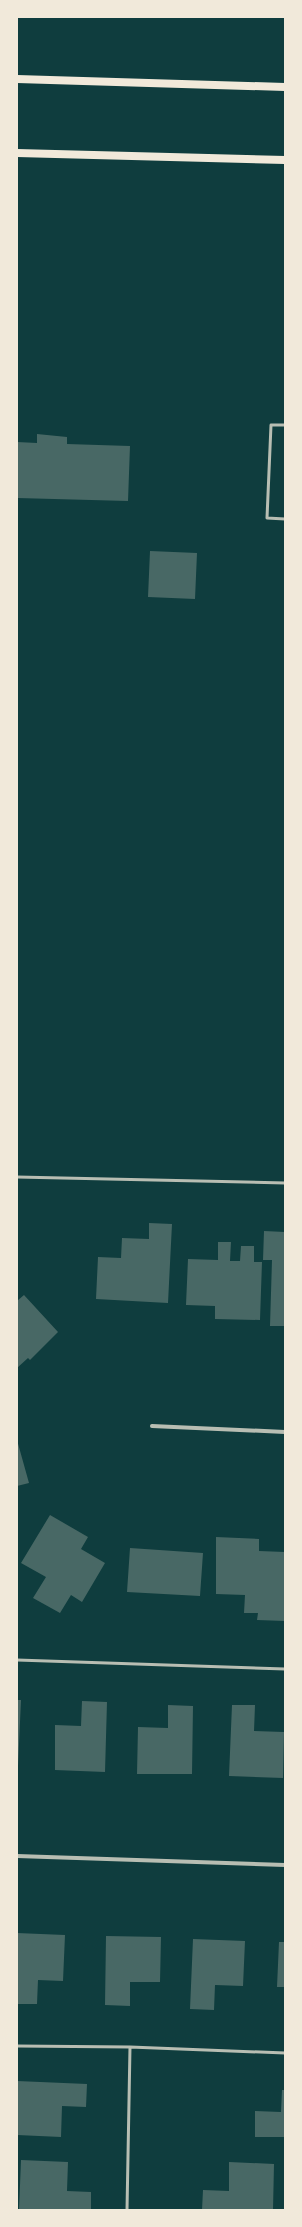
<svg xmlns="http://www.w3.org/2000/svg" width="302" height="2227" font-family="Literata,serif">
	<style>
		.building { fill: #486865 }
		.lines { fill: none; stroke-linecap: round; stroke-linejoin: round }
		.service { stroke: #b8beb3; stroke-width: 3 }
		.minor { stroke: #b8beb3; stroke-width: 4 }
		.secondary { stroke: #f1e9da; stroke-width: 8 }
	</style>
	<rect width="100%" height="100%" fill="#0f3d3e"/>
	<path class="building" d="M 37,434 L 67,437 L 67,444 L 130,446 L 128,501 L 17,498 L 17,442 L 37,443 Z
		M 150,551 L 197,553 L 195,599 L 148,597 Z
		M 149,1223 L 172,1224 L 168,1303 L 96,1299 L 98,1257 L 121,1258 L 122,1238 L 149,1239 Z
		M 264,1231 L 285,1232 L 285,1326 L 270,1326 L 272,1260 L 263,1260 Z
		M 218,1242 L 231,1242 L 230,1261 L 240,1261 L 241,1246 L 254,1246 L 254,1262 L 262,1262 L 260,1320 L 215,1319 L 215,1306 L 186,1305 L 188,1259 L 218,1260 Z
		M 24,1295 L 58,1332 L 30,1360 L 28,1358 L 17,1368 L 17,1301 Z
		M 17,1440 L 29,1483 L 17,1486 Z
		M 50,1515 L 88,1537 L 81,1549 L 105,1563 L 82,1602 L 71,1595 L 60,1613 L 33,1598 L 46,1577 L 21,1563 Z
		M 216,1537 L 259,1539 L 259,1551 L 285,1552 L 285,1621 L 257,1620 L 258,1613 L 244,1613 L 245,1595 L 216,1594 Z
		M 130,1548 L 203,1553 L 200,1596 L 127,1592 Z
		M 17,1700 L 21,1700 L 18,1766 L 17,1766 Z
		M 82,1701 L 107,1702 L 105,1772 L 55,1770 L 55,1725 L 81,1726 Z
		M 168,1705 L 193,1706 L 192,1774 L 137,1774 L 138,1727 L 168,1728 Z
		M 232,1705 L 255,1705 L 254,1731 L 284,1732 L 283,1778 L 229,1776 Z
		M 17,1933 L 65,1935 L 63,1981 L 38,1980 L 37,2004 L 17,2004 Z
		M 106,1936 L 161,1937 L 160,1982 L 130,1982 L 130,2006 L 105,2005 Z
		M 193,1939 L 245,1941 L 243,1986 L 215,1985 L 214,2010 L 190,2009 Z
		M 279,1942 L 285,1942 L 285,1987 L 277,1987 Z
		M 17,2081 L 87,2084 L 86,2107 L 62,2106 L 61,2137 L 17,2135 Z
		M 282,2090 L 285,2090 L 285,2137 L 255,2137 L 255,2111 L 281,2112 Z
		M 21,2160 L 68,2162 L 67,2191 L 91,2192 L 91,2210 L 19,2210 Z
		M 229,2162 L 274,2164 L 273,2210 L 202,2210 L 203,2190 L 229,2191 Z"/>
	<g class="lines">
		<path class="service" d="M 285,425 L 271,425 L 267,518 L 285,519
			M 17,1177 L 285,1183
			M 17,1660 L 285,1669
			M 17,2046 L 130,2047 L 285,2053
			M 127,2210 L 130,2047"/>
		<path class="minor" d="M 152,1426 L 285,1432
			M 17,1856 L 285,1865"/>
		<path class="secondary" d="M 17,79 L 285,87
			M 17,153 L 285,160"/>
	</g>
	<rect width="302" height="2227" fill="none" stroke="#f1e9da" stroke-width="36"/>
</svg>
